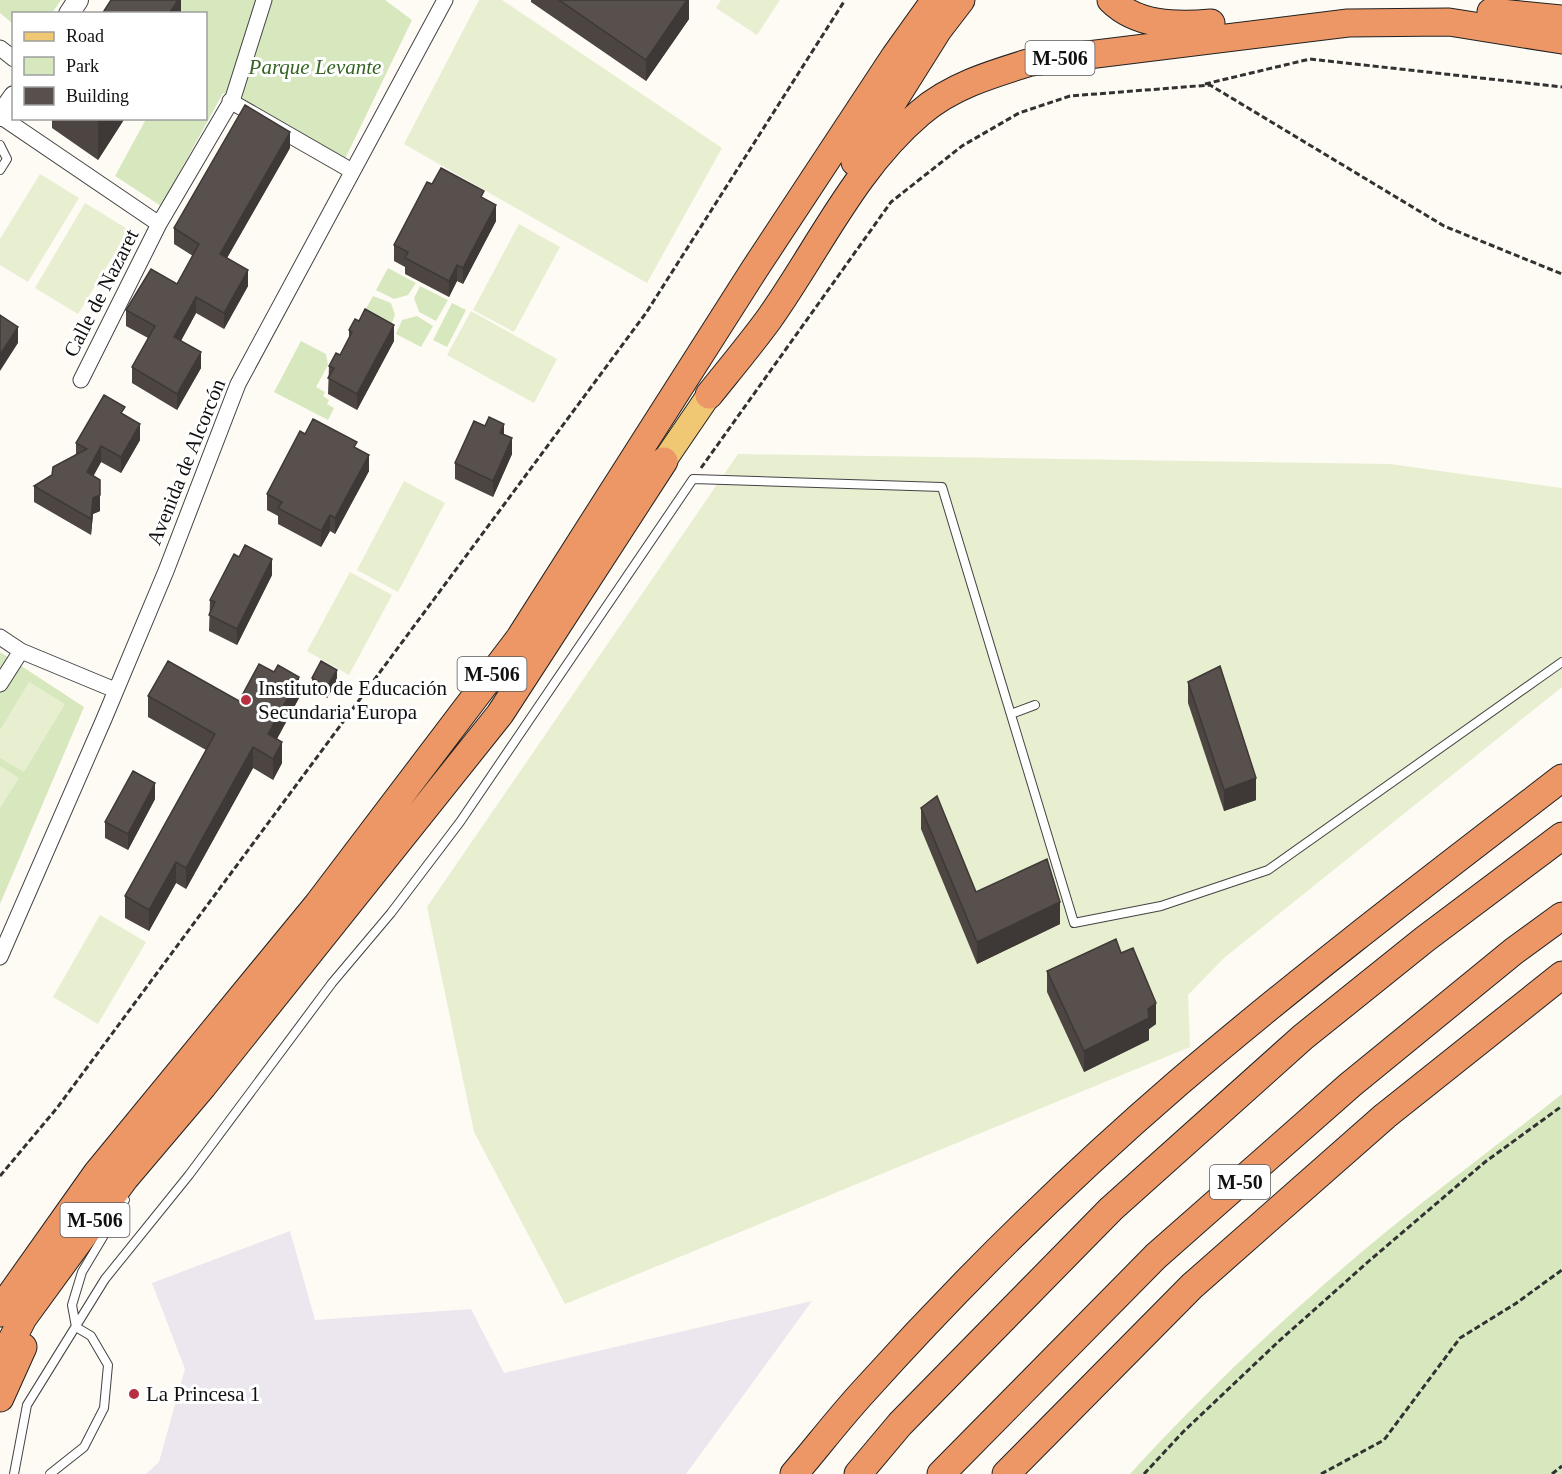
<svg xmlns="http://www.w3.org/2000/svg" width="1562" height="1474" font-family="Georgia,serif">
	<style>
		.industrial { fill: #ece6ee }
		.green { fill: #d7e8bf }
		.pitch { fill: #e7efd0 }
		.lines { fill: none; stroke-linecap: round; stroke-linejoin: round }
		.service-casing { stroke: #434343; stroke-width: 10 }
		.minor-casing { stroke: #434343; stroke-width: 17 }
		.tertiary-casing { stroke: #434343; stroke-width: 22 }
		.primary-casing { stroke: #212121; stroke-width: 26 }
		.motorway-casing { stroke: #212121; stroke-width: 29 }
		.path { stroke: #323232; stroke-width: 3; stroke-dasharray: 6 3; stroke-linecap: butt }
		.service { stroke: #fff; stroke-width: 8 }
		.minor { stroke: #fff; stroke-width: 15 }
		.tertiary { stroke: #fff; stroke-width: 20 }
		.primary { stroke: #f0c772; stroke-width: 24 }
		.motorway { stroke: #ec9765; stroke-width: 27 }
		.wall { fill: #4c4542 }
		.shaded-wall { fill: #3e3836 }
		.building { fill: #58504d; stroke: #3e3836; stroke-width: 1.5 }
		.poi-dot { fill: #b92f41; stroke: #fff; stroke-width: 2 }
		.labels { text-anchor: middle; stroke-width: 6; stroke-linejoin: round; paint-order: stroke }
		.shield { fill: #fff; stroke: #585858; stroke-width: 1.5 }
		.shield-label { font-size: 20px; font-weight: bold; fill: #101010 }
		.park-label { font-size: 21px; font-style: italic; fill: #366523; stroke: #fff }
		.street-label { font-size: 21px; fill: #101010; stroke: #fff }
		.poi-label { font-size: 21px; fill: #101010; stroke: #fff; text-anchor: start }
	</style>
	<rect width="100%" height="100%" fill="#fefbf4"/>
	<path class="industrial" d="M 290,1231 L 315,1320 L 471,1309 L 504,1373 L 812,1301 L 686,1474 L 146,1474 L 159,1462 L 185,1369 L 152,1283 Z"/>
	<path class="green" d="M 0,0 L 61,0 L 52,13 L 14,14 L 13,24 L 0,13 Z
		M 142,0 L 385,0 L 412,20 L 345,159 L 223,93 L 161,206 L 115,176 L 146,119 L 206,118 L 206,14 L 161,13 Z
		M 388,268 L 416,283 L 408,295 L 394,299 L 376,290 Z
		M 420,286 L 448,300 L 436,321 L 419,312 L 414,298 Z
		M 373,296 L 391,303 L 395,315 L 389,330 L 361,317 Z
		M 452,303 L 466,310 L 447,347 L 433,340 Z
		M 417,316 L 433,326 L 421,347 L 396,334 L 402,320 Z
		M 301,341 L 326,354 L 328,365 L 316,387 L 325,392 L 323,396 L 329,400 L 327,404 L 334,408 L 328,420 L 274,392 Z
		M 0,652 L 84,707 L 0,904 Z
		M 1562,1094 L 1562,1474 L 1130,1474 C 1209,1387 1296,1306 1387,1231 C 1444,1184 1504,1140 1562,1094 Z"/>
	<path class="pitch" d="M 479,0 L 502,0 L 722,148 L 647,283 L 404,144 Z
		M 721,0 L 780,0 L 757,35 L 716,8 Z
		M 40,174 L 79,198 L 28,282 L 0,265 L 0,239 Z
		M 85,203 L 129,230 L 78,314 L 35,288 Z
		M 519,224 L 560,247 L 514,332 L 473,310 Z
		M 471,311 L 557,359 L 534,403 L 447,355 Z
		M 738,454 L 1390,464 L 1562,488 L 1562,687 L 1224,958 L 1188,995 L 1190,1047 L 565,1304 L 474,1132 L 427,907 Z
		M 404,481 L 445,503 L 398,592 L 357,570 Z
		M 350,572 L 392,595 L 349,675 L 307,651 Z
		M 29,682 L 65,704 L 24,772 L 0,758 L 0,730 Z
		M 0,766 L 19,778 L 0,808 Z
		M 100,915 L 146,942 L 98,1024 L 53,997 Z"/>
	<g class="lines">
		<defs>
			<path id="service" d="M 0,145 L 7,159 L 0,170
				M 1011,714 L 1035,705
				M 14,1474 L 27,1405 L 105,1279 L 189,1175 L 332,983 L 391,913 L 460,822 L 693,479 L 942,487 L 1074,923 L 1161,906 L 1268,870 L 1562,662
				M 50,1474 L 84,1447 L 104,1408 L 108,1365 L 91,1336 L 76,1327 L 72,1305 L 82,1272 L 125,1200"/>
			<path id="minor" d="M 0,48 L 14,59
				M 230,101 L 352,171
				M 0,116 L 159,224
				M 81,380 L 159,224 L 233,98 L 264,0
				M 0,637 L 21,651 L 0,684
				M 21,651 L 115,690
				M 0,957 L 104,719 L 166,571 L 238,384 L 445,0"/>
			<path id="tertiary" d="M 69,14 L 78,0
				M 0,116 L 14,96"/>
			<path id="primary" d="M 664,461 L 709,395"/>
			<path id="motorway" d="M 1111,0 C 1137,26 1177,26 1211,23
				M 1491,12 L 1562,19
				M 855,162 L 938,30 L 961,0
				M 709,395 C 729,370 750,345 769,319 C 818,250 854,169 920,113 C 951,86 992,74 1031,62 L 1348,23 L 1449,22 L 1562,40
				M 0,1313 L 7,1300 L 97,1173 L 318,904 L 519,639 L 754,270 L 895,56 L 935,0
				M 0,1363 L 23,1318 L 125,1178 L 203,1086 L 500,714 L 664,461
				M 0,1398 L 23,1347
				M 794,1474 C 818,1446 840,1417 865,1390 C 962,1282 1068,1178 1178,1083 C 1302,977 1432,878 1562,778
				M 858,1474 L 900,1424 L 1111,1209 L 1303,1037 L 1425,939 L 1562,836
				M 941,1474 L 1156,1256 L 1350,1085 L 1514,951 L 1562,916
				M 1006,1474 L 1192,1286 L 1385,1116 L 1562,975"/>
		</defs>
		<use href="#service" class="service-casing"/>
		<use href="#minor" class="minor-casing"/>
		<use href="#tertiary" class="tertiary-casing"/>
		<use href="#primary" class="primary-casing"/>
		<use href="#motorway" class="motorway-casing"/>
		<path class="path" d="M 1205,84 L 1310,59 L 1562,87
			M 701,468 L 891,202 L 962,146 L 1019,113 L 1070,96 L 1210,85 L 1444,226 L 1562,274
			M 0,1176 L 57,1108 L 646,313 L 845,0
			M 1144,1474 L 1183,1432 L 1278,1342 L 1369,1261 L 1485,1162 L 1562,1106
			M 1321,1474 L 1384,1440 L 1460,1338 L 1515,1304 L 1562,1270
			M 1552,1474 L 1562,1466"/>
		<use href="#service" class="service"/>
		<use href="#minor" class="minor"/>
		<use href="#tertiary" class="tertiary"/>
		<use href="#primary" class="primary"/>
		<use href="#motorway" class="motorway"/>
	</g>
	<path class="wall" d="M 531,0 L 689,0 L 689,19 L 646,81 L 531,2 Z
		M 52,118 L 125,118 L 98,160 L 52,128 Z
		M 290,148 L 227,258 L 248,286 L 224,329 L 196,313 L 181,341 L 201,368 L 177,410 L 132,383 L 132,367 L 148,338 L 126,326 L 126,310 L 177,284 L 193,256 L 174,244 L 174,228 Z
		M 432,184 L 484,199 L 496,221 L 463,284 L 457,281 L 449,297 L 405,274 L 405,267 L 394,261 L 394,245 Z
		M 349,330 L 394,341 L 357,410 L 328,394 L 329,366 L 340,355 L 349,339 Z
		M 125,416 L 140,440 L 121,473 L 101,462 L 93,476 L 100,511 L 93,514 L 91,535 L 34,502 L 34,486 L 52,475 L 76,454 L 76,443 Z
		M 305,434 L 357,448 L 369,471 L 335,534 L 330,531 L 321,547 L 278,524 L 278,516 L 267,510 L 267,494 Z
		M 504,434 L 512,454 L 493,497 L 455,479 L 455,463 Z
		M 272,575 L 237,645 L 209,631 L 210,600 Z
		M 312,678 L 337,681 L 327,698 L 312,689 Z
		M 1188,682 L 1256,800 L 1224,811 L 1188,703 Z
		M 148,696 L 239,701 L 299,698 L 277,739 L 282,763 L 273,780 L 253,768 L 186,889 L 176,883 L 149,931 L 125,918 L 125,896 L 206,750 L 148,717 Z
		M 155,799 L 128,850 L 105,838 L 105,822 Z
		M 921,808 L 976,892 L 1060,924 L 977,964 L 921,829 Z
		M 1121,953 L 1156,1024 L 1149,1029 L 1149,1040 L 1084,1072 L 1047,992 L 1047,971 Z"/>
	<path class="shaded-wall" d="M 178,0 L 181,0 L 181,14 L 169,14 Z
		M 687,0 L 689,0 L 689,19 L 646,81 L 646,60 Z
		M 98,118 L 125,118 L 98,160 Z
		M 290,132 L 290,148 L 220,270 L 220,254 Z
		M 496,205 L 496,221 L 463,284 L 463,268 Z
		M 457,265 L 457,281 L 449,297 L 449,281 Z
		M 248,270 L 248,286 L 224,329 L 224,313 Z
		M 196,297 L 196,313 L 174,353 L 174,337 Z
		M 394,325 L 394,341 L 357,410 L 357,394 Z
		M 18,327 L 18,343 L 0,371 L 0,355 Z
		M 201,352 L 201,368 L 177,410 L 177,394 Z
		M 140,424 L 140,440 L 121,473 L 121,457 Z
		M 504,424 L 504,440 L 500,433 Z
		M 512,438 L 512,454 L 493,497 L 493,481 Z
		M 101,446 L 101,462 L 87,488 L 87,472 Z
		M 369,455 L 369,471 L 335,534 L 335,518 Z
		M 100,495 L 100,511 L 93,514 L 91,535 L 91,519 L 93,498 Z
		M 330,515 L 330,531 L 321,547 L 321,531 Z
		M 272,559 L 272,575 L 237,645 L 237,629 Z
		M 337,670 L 337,681 L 327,698 L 327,687 Z
		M 299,677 L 299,698 L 268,755 L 268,734 Z
		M 282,742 L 282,763 L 273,780 L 273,759 Z
		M 253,747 L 253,768 L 186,889 L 186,868 Z
		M 1256,778 L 1256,800 L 1224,811 L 1224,790 Z
		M 155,783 L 155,799 L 128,850 L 128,834 Z
		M 176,862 L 176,883 L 149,931 L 149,910 Z
		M 1060,902 L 1060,924 L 977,964 L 977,942 Z
		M 1156,1003 L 1156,1024 L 1149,1029 L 1149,1040 L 1084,1072 L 1084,1051 Z"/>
	<path class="building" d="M 111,0 L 178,0 L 169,14 L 102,14 Z
		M 559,0 L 687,0 L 646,60 Z
		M 245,105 L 290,132 L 220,254 L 248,270 L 224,313 L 196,297 L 174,337 L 201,352 L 177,394 L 132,367 L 155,326 L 126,310 L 151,269 L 177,284 L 199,244 L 174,228 Z
		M 441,168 L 484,191 L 481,197 L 496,205 L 463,268 L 457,265 L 449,281 L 405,258 L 408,252 L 394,245 L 427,182 L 432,184 Z
		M 365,309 L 394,325 L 357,394 L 328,378 L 334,368 L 329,366 L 336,353 L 340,355 L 352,332 L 349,330 L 355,319 L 359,321 Z
		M 0,315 L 18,327 L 0,355 Z
		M 104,395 L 125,407 L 121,413 L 140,424 L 121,457 L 101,446 L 87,472 L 100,480 L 100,495 L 93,498 L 91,519 L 34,486 L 52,475 L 53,467 L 87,449 L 76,443 Z
		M 489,417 L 504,424 L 500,433 L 512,438 L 493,481 L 455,463 L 474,421 L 485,426 Z
		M 313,419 L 357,442 L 354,447 L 369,455 L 335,518 L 330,515 L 321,531 L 278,508 L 282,502 L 267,494 L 300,431 L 305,434 Z
		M 245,545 L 272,559 L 237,629 L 209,615 L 215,602 L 210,600 L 234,554 L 239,557 Z
		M 168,661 L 239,701 L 259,664 L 274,672 L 278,665 L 299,677 L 268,734 L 282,742 L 273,759 L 253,747 L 186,868 L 176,862 L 149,910 L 125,896 L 215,734 L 148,696 Z
		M 321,661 L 337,670 L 327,687 L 312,678 Z
		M 1220,666 L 1256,778 L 1224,790 L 1188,682 Z
		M 133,771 L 155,783 L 128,834 L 105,822 Z
		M 937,796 L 976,892 L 1047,859 L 1060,902 L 977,942 L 921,808 Z
		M 1116,939 L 1121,953 L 1133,948 L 1156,1003 L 1148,1009 L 1149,1018 L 1084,1051 L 1047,971 Z"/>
	<g class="poi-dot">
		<circle cx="246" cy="700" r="6"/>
		<circle cx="134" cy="1394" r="6"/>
	</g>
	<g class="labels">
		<g class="shield">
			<rect x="1025.5" y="41" width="69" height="34" rx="4.5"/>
			<rect x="457.5" y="657" width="69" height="34" rx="4.5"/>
			<rect x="1210" y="1165" width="60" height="34" rx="4.5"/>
			<rect x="60.5" y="1203" width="69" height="34" rx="4.5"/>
		</g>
		<g class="shield-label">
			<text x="1060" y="65">M-506</text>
			<text x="492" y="681">M-506</text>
			<text x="1240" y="1189">M-50</text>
			<text x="95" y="1227">M-506</text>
		</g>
		<g class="park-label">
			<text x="315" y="74">Parque Levante</text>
		</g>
		<g class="street-label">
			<text transform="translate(101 293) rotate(-63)" y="7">Calle de Nazaret</text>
			<text transform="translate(186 462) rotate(-68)" y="7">Avenida de Alcorcón</text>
		</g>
		<g class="poi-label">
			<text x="258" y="695">Instituto de Educación<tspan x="258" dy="24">Secundaria Europa</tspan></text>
			<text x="146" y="1401">La Princesa 1</text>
		</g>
	</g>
	<rect x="12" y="12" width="195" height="108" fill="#ffffff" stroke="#9f9f9f" stroke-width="1.5"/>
	<rect x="24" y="32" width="30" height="9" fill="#f0c772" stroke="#9f9f9f" stroke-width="1.5"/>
	<text x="66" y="42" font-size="18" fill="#101010">Road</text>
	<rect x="24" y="57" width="30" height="18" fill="#d7e8bf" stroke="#9f9f9f" stroke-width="1.5"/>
	<text x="66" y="72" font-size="18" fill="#101010">Park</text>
	<rect x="24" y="87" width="30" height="18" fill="#58504d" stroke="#9f9f9f" stroke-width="1.5"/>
	<text x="66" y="102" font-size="18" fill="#101010">Building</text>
</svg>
